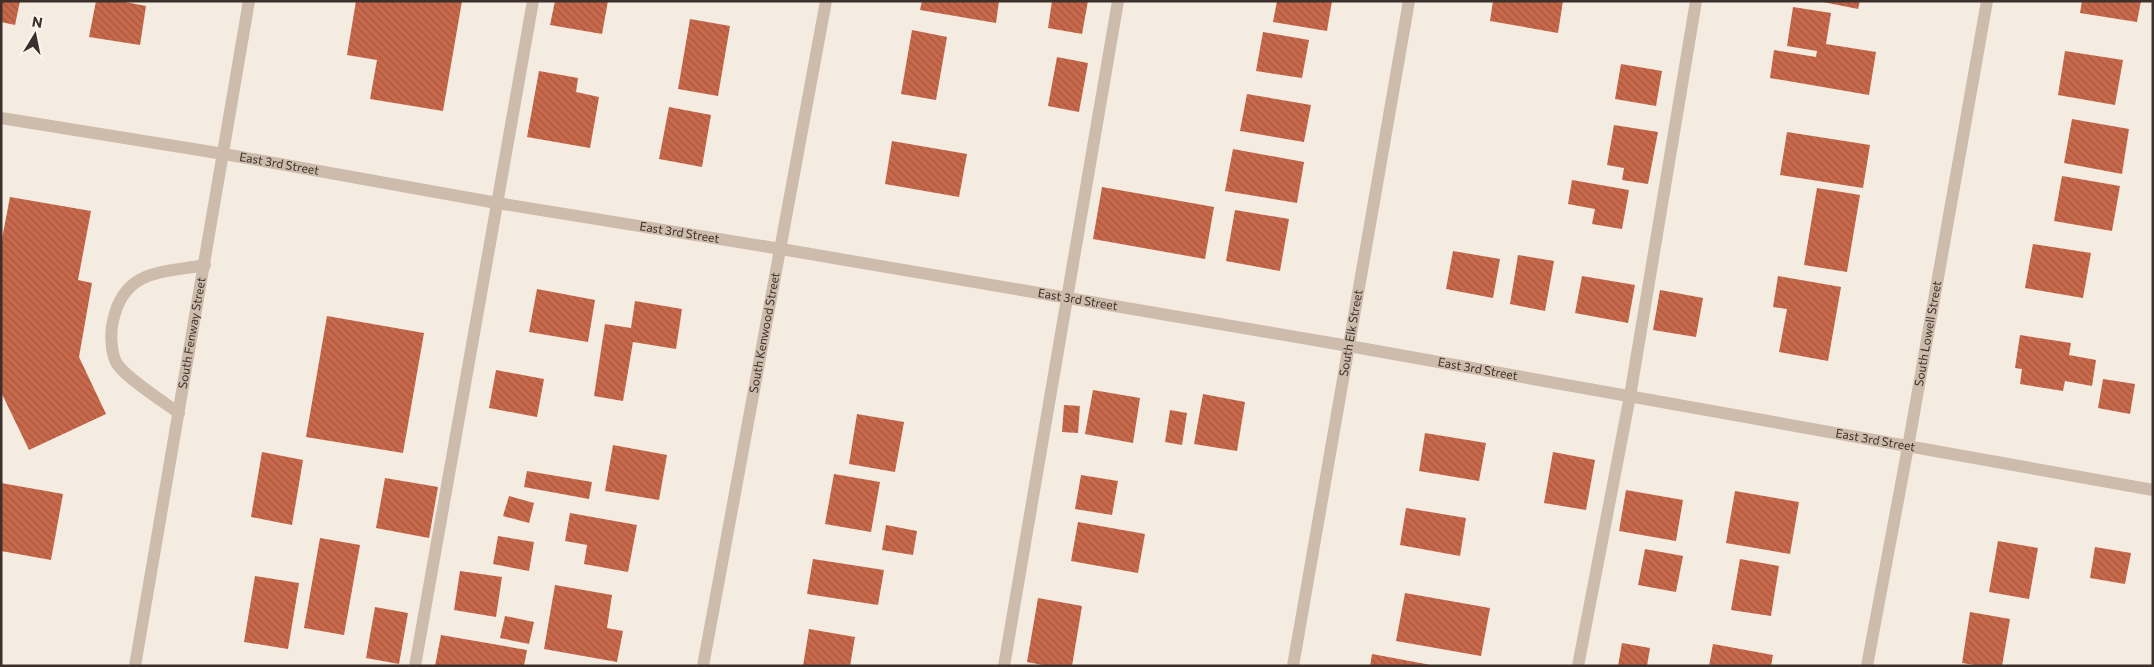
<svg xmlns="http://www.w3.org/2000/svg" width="2154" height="667" font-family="Commissioner,sans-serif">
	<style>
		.building { fill: url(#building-back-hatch) }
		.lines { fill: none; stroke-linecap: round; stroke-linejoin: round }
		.lane { stroke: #cdbbac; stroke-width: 12 }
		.street { stroke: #cdbbac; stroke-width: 12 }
		.labels { text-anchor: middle; stroke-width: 4; stroke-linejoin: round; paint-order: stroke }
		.street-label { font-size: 12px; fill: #3b302b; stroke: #fbf5ee }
	</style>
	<defs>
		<pattern id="building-back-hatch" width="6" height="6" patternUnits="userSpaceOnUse" patternTransform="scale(1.25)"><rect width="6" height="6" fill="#c8694b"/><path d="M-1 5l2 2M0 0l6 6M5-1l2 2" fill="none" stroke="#a4573f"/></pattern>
	</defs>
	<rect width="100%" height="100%" fill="#f4ebe1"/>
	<path class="building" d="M 1,1 L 20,1 L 15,25 L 1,22 Z
		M 96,1 L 120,1 L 146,6 L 140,45 L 89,37 Z
		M 356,1 L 462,1 L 443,111 L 370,99 L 377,60 L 347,55 Z
		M 555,1 L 608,1 L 602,34 L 550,25 Z
		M 922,1 L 999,1 L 996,23 L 920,10 Z
		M 1052,1 L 1088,1 L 1082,34 L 1048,28 Z
		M 1277,1 L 1332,1 L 1327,31 L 1273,22 Z
		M 1493,1 L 1563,1 L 1558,33 L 1490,21 Z
		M 1818,1 L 1860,1 L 1858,9 Z
		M 2082,1 L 2141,1 L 2137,22 L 2080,13 Z
		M 1793,7 L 1831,13 L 1826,44 L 1876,52 L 1869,95 L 1770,78 L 1774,50 L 1816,57 L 1817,51 L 1787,46 Z
		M 690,19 L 730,26 L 718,96 L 678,89 Z
		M 912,30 L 947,37 L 936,100 L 901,94 Z
		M 1263,32 L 1309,40 L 1302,78 L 1256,71 Z
		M 2065,51 L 2123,60 L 2115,105 L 2058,95 Z
		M 1057,57 L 1088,63 L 1079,112 L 1048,106 Z
		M 1621,64 L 1662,71 L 1656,106 L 1615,99 Z
		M 539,71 L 578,78 L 576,92 L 599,97 L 590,148 L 527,137 Z
		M 1247,94 L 1311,105 L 1304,142 L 1240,131 Z
		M 669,107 L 711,115 L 702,167 L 659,159 Z
		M 2072,119 L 2129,129 L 2122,174 L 2064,163 Z
		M 1614,125 L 1658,132 L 1648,184 L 1622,180 L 1624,168 L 1607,165 Z
		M 1787,132 L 1870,145 L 1863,188 L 1780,175 Z
		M 892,141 L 967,154 L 959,197 L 885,184 Z
		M 1233,149 L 1304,162 L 1297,203 L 1225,191 Z
		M 2062,176 L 2120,186 L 2112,231 L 2054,221 Z
		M 1572,180 L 1629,190 L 1622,229 L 1592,224 L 1595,209 L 1568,204 Z
		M 1102,187 L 1214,207 L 1205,259 L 1093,239 Z
		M 1817,188 L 1860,195 L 1847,272 L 1804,265 Z
		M 10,197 L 91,211 L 78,280 L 92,283 L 79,357 L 106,414 L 29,450 L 1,392 L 1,244 Z
		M 1235,210 L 1289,219 L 1280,271 L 1226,261 Z
		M 2033,244 L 2091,253 L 2083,298 L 2025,288 Z
		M 1453,251 L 1500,259 L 1493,298 L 1446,289 Z
		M 1518,255 L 1554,261 L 1545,311 L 1510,304 Z
		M 1582,276 L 1635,285 L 1628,323 L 1575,313 Z
		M 1778,276 L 1841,287 L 1828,361 L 1779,352 L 1787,309 L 1773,307 Z
		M 537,289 L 595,300 L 588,342 L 529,332 Z
		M 1660,290 L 1703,298 L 1696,337 L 1653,330 Z
		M 635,301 L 682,309 L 676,349 L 633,342 L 623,401 L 594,396 L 605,324 L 631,328 Z
		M 327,316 L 424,333 L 403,453 L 306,437 Z
		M 2020,335 L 2071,343 L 2069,355 L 2096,360 L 2092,386 L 2065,381 L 2063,391 L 2020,384 L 2022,369 L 2015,368 Z
		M 496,370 L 544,379 L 537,417 L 489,408 Z
		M 2103,379 L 2135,384 L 2130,414 L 2098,408 Z
		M 1093,390 L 1140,398 L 1133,443 L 1085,434 Z
		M 1203,394 L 1245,402 L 1237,451 L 1194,444 Z
		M 1064,405 L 1080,406 L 1078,433 L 1062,432 Z
		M 1170,410 L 1187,413 L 1182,445 L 1165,442 Z
		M 857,414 L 904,422 L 895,472 L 849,464 Z
		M 1425,433 L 1486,443 L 1479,481 L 1419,471 Z
		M 613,445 L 667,455 L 659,500 L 605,491 Z
		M 262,452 L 303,460 L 292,525 L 251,517 Z
		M 1553,452 L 1595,460 L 1586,510 L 1544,503 Z
		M 527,471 L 592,482 L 589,499 L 524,487 Z
		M 834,474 L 880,482 L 871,532 L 825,524 Z
		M 1081,475 L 1118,481 L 1112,515 L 1075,509 Z
		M 385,478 L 438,487 L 429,538 L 376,528 Z
		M 1,483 L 63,494 L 51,560 L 1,551 Z
		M 1626,490 L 1683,500 L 1676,541 L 1619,531 Z
		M 1735,491 L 1799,502 L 1790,554 L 1726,543 Z
		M 509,496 L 534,503 L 529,523 L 503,516 Z
		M 1406,508 L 1466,518 L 1460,556 L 1400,545 Z
		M 570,513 L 637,525 L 628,572 L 584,564 L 587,545 L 565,541 Z
		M 1078,522 L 1145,534 L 1138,573 L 1071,561 Z
		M 886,525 L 917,531 L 913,555 L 882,550 Z
		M 498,536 L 534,542 L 529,571 L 493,564 Z
		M 320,538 L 360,545 L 344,635 L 304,628 Z
		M 1998,541 L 2038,548 L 2029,599 L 1989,592 Z
		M 2095,547 L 2131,553 L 2125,584 L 2090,578 Z
		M 1645,549 L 1683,556 L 1676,592 L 1638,585 Z
		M 813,559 L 884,570 L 878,605 L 807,594 Z
		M 1740,559 L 1779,566 L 1771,616 L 1731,610 Z
		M 460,571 L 502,577 L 496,617 L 454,610 Z
		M 255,576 L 299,583 L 288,649 L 244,642 Z
		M 555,585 L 612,595 L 607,628 L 623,631 L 617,662 L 544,649 Z
		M 1405,593 L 1490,608 L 1481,656 L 1396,641 Z
		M 1038,598 L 1082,606 L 1072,666 L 1048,666 L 1027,662 Z
		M 375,607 L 408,613 L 399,664 L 366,658 Z
		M 1970,612 L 2010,619 L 2002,666 L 1981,666 L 1962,663 Z
		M 505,616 L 534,622 L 529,644 L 500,638 Z
		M 809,629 L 855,637 L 850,666 L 803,666 Z
		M 441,635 L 527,650 L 524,666 L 435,666 Z
		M 1622,643 L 1650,648 L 1647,666 L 1618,666 Z
		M 1713,644 L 1773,655 L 1771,666 L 1709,666 Z
		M 1372,654 L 1431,665 L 1431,666 L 1370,666 Z"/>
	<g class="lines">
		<path class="lane" d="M 179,413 C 165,403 123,376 116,362 C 111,352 110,332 113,321 C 124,269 161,273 205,265
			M 415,666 L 533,1
			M 1004,666 L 1118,1
			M 1578,666 L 1630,396 L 1696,1"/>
		<g class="street">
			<path id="s1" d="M 1,118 L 224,154 L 497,203 L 781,249 L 1349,346 L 2153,490"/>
			<path id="s2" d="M 135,666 L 249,1"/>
			<path id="s3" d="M 703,666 L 826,1"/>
			<path id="s4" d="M 1293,666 L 1409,1"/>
			<path id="s5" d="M 1867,666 L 1908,447 L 1987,1"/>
		</g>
	</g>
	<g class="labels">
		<g class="street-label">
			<text dy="4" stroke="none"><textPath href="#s1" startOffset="282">East 3rd Street</textPath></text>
			<text dy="4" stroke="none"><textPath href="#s1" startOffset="688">East 3rd Street</textPath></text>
			<text dy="4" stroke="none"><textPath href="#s1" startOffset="1092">East 3rd Street</textPath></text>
			<text dy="4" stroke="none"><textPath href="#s2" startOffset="338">South Fenway Street</textPath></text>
			<text dy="4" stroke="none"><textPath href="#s3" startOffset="339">South Kenwood Street</textPath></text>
			<text dy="4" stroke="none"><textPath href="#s4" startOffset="338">South Elk Street</textPath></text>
			<text dy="4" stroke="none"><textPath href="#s5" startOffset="338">South Lowell Street</textPath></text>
			<text dy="4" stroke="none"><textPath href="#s1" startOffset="1498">East 3rd Street</textPath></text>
			<text dy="4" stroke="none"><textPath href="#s1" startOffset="1902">East 3rd Street</textPath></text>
		</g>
	</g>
	<rect width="2154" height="667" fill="none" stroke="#3b302b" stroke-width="5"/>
	<g transform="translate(35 35) rotate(10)" stroke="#fbf5ee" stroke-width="4" paint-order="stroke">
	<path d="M0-4L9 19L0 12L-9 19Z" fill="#3b302b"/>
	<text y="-8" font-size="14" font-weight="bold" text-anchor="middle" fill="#3b302b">N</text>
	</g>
</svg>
